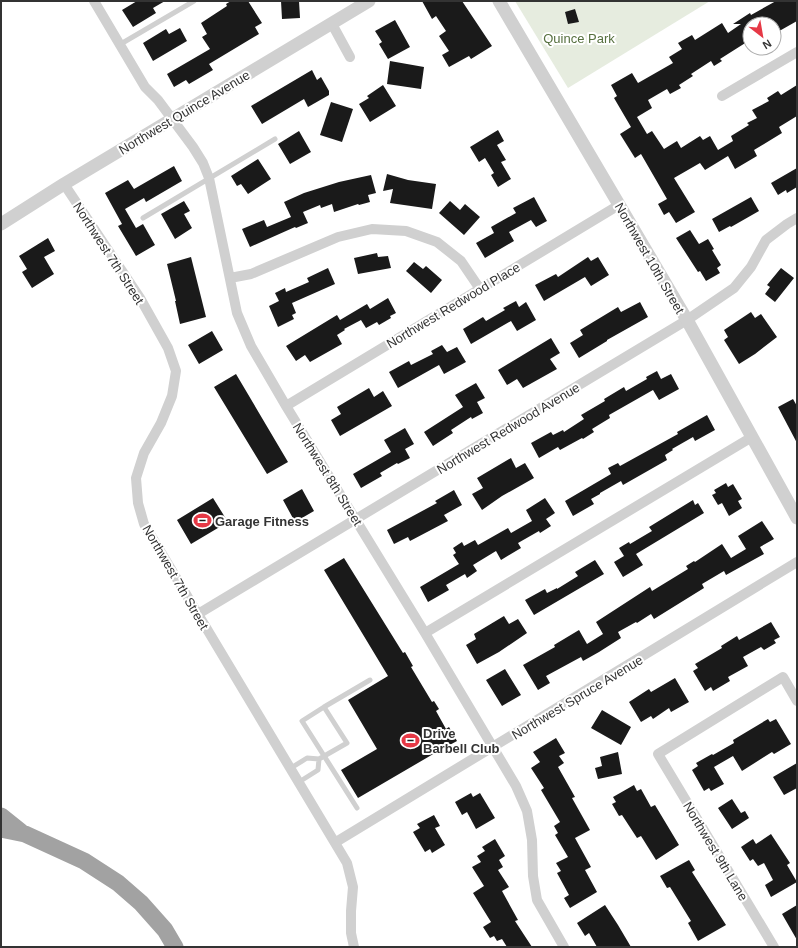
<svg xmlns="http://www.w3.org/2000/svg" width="798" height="948" font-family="Helvetica,sans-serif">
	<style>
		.green { fill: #e6ecdf }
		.building { fill: #1a1a1a }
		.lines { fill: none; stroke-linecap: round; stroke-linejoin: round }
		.service { stroke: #d0d0d0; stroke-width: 5 }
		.minor { stroke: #d0d0d0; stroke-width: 10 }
		.tertiary { stroke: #d0d0d0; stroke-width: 13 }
		.trunk { stroke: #a2a2a2; stroke-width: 17 }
		.labels { text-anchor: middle; stroke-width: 4; stroke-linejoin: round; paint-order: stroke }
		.park-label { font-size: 13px; fill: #56703f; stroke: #fff }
		.street-label { font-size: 13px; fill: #333; stroke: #fff }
		.poi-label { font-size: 13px; font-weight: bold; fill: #333; stroke: #fff; text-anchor: start }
	</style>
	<rect width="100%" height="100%" fill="#fff"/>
	<path class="green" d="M 515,1 L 710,1 L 568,88 Z"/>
	<path class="building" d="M 137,1 L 165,1 L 153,8 L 156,13 L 133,27 L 122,10 Z
		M 231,1 L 248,1 L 262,23 L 255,27 L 259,34 L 209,64 L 213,70 L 189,84 L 186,80 L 174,87 L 167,74 L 210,49 L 202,37 L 207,34 L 201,23 L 227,6 L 226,4 Z
		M 281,1 L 299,1 L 300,18 L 282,19 Z
		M 422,1 L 462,1 L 492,46 L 471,59 L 469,56 L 449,67 L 442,55 L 449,51 L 439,36 L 446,31 L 436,16 L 432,19 Z
		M 776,1 L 797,1 L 797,21 L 774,34 L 774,24 L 750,24 L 750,40 L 720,59 L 722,61 L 714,66 L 711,61 L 691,74 L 693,76 L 679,85 L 681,88 L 670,94 L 667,89 L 648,100 L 652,108 L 637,117 L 647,134 L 652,131 L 664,149 L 677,141 L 681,148 L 700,136 L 703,140 L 710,136 L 718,150 L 733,141 L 731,136 L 749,125 L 747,123 L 757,118 L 752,110 L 769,101 L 767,98 L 778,91 L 781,95 L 797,85 L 797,116 L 779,127 L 782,133 L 754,150 L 757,156 L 735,169 L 728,156 L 705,170 L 700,163 L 674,178 L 695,212 L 676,223 L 669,212 L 664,215 L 658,204 L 667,199 L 641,154 L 635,158 L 620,134 L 631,127 L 614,98 L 617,96 L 611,85 L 632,73 L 638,83 L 673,63 L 669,57 L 682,49 L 678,43 L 692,35 L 695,40 L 722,23 L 728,33 L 741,24 L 733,24 L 750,13 L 751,15 Z
		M 575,9 L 579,22 L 568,24 L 565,12 Z
		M 395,20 L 410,47 L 388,59 L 379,44 L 382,42 L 375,31 Z
		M 180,28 L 187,41 L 153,61 L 143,43 L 166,29 L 169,34 Z
		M 390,61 L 424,67 L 421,89 L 387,84 Z
		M 312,70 L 317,80 L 321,77 L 329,91 L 329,95 L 308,107 L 304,99 L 262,124 L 251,106 Z
		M 383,85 L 396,106 L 370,122 L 359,104 L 369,98 L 367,96 Z
		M 331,102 L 353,109 L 342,142 L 320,135 Z
		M 498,130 L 504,141 L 497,145 L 506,160 L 501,162 L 511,179 L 498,187 L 491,175 L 494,173 L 485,158 L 479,162 L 470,147 Z
		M 299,131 L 311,152 L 290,164 L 278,144 Z
		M 258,159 L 271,179 L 248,194 L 241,184 L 237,186 L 231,176 Z
		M 174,166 L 182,181 L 146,202 L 144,198 L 125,209 L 136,228 L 143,224 L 155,245 L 136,256 L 118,226 L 122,224 L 105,193 L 128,180 L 134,189 Z
		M 797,168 L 797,187 L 787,193 L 786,190 L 778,195 L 771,183 Z
		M 387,174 L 408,180 L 436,184 L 432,209 L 390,203 L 393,189 L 383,191 Z
		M 371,175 L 376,193 L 368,195 L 370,202 L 359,205 L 358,204 L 334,212 L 332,204 L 321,208 L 320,205 L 303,212 L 308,223 L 296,228 L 295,227 L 250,247 L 242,229 L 264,220 L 267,227 L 291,217 L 284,202 L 304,193 L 339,182 Z
		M 534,197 L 547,221 L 536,227 L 531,220 L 509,232 L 514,241 L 485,258 L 476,243 L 494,233 L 491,227 L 516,213 L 513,208 Z
		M 751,197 L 759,211 L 731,227 L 730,226 L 719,232 L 712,219 Z
		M 184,201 L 190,211 L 184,214 L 192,228 L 175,239 L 161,214 Z
		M 450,201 L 460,210 L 465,204 L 480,217 L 464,235 L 439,213 Z
		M 690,230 L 699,244 L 708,239 L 714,249 L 712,250 L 721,265 L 717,268 L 720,273 L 706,281 L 700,271 L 698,272 L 676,238 Z
		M 48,238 L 55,251 L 44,257 L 54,274 L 32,288 L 22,272 L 27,269 L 19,256 Z
		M 377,253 L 378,257 L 388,256 L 391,268 L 358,274 L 354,258 Z
		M 191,257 L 206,317 L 180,324 L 175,301 L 176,301 L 167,264 Z
		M 588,257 L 591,261 L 598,257 L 609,275 L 591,286 L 585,277 L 544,301 L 535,285 L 556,274 L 558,277 Z
		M 414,262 L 423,269 L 426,266 L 442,280 L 431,293 L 406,271 Z
		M 328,268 L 335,284 L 292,303 L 296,313 L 292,315 L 294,319 L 278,327 L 269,306 L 279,301 L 275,293 L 285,288 L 286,292 L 309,282 L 307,278 Z
		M 781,268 L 794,278 L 775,302 L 765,294 L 770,287 L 767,285 Z
		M 388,298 L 396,313 L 390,316 L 391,318 L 379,325 L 377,322 L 366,328 L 361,320 L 344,329 L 345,330 L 337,335 L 342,344 L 310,362 L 305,355 L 296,361 L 286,346 L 337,315 L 340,320 L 367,304 L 370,309 Z
		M 516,301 L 519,307 L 526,302 L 536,320 L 517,331 L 511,321 L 471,344 L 463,329 L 483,317 L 486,321 L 505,310 L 503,308 Z
		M 640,302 L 648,317 L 607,340 L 607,341 L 579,358 L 570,343 L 583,335 L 580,330 L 618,307 L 621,312 Z
		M 751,312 L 755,318 L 761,314 L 777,337 L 755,354 L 739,364 L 724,340 L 728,337 L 724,330 Z
		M 212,331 L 223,350 L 199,364 L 188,345 Z
		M 551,338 L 560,353 L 550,359 L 557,369 L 523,388 L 517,379 L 507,385 L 498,370 Z
		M 442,345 L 447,352 L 457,347 L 466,362 L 444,374 L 439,365 L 398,388 L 389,372 L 409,361 L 411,365 L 433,354 L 431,351 Z
		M 657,371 L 661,379 L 671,374 L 679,389 L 659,400 L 653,390 L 609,415 L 610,418 L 592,429 L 594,432 L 583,439 L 582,438 L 560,450 L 558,447 L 539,458 L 531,443 L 551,432 L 553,435 L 563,430 L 564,432 L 584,419 L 581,415 L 605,401 L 604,399 L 624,387 L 626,391 L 647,379 L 646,377 Z
		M 236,374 L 288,462 L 267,474 L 214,387 Z
		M 476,383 L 485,398 L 477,402 L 483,413 L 472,419 L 471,417 L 451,430 L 453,433 L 433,446 L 424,432 L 463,407 L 455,395 Z
		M 369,388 L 374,397 L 383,391 L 392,406 L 340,436 L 331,420 L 341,414 L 337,407 Z
		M 793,399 L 797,406 L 797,443 L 778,407 Z
		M 707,415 L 715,430 L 695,441 L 693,437 L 672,449 L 673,450 L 665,455 L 667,460 L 623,485 L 621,481 L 600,493 L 600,494 L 591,499 L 594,504 L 573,516 L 565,501 L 611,474 L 608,468 L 618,463 L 620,466 L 678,434 L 677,432 Z
		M 405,428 L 414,444 L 405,449 L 410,458 L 398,464 L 397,463 L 380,473 L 382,476 L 361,488 L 353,474 L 391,452 L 384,440 Z
		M 511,458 L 516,468 L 525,463 L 534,478 L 502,496 L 482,510 L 472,494 L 483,488 L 477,478 Z
		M 726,483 L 728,487 L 733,484 L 742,499 L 738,501 L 742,508 L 729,516 L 722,503 L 718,505 L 712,495 L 716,493 L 714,490 Z
		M 302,489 L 314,511 L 295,522 L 283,500 Z
		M 454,490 L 462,505 L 444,515 L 448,521 L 410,541 L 408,537 L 394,544 L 387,530 L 437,503 L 435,501 Z
		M 213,498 L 228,522 L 191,544 L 177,520 Z
		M 545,498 L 555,513 L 546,519 L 551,526 L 540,533 L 539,531 L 518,543 L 521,548 L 501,560 L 496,551 L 473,565 L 477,571 L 467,578 L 465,574 L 446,585 L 449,590 L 428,602 L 420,587 L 459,564 L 453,555 L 456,553 L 453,548 L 462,542 L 464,546 L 475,540 L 478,545 L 508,528 L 511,533 L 532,521 L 526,510 Z
		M 693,500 L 695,505 L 698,503 L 704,513 L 636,554 L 643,565 L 623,577 L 614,562 L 624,556 L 619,548 L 629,542 L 630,544 L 652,531 L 649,527 Z
		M 762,521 L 774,539 L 760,547 L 764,554 L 726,575 L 724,571 L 702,584 L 704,588 L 654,619 L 651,614 L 637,623 L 636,622 L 618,632 L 621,638 L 599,652 L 583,661 L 581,657 L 546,676 L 550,683 L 538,690 L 523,665 L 555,647 L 554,645 L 579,630 L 587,644 L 603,634 L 596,622 L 650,587 L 652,591 L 688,569 L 686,566 L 694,561 L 695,562 L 722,544 L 731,558 L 746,549 L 738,536 Z
		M 344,558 L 403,653 L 405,652 L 413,666 L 411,667 L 432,702 L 434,701 L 439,709 L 436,711 L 446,729 L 449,727 L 457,741 L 435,753 L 358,798 L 341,770 L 377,749 L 348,700 L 388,676 L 324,570 Z
		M 595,560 L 604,574 L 534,615 L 525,600 L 545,589 L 547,593 L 557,588 L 557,589 L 578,576 L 575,572 Z
		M 504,616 L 509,624 L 518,619 L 527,633 L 499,652 L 477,664 L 466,645 L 476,639 L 474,634 Z
		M 771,622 L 780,637 L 774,640 L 776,643 L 764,650 L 761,647 L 743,657 L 748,666 L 728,677 L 730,681 L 713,691 L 711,687 L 705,691 L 693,671 L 698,668 L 695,664 L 722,648 L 721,646 L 737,636 L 739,640 Z
		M 505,669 L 521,695 L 502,706 L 486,680 Z
		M 675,678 L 689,702 L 671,712 L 669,708 L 653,719 L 651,716 L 641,722 L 629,702 L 649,689 L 651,692 Z
		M 602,710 L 631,727 L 621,745 L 591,728 Z
		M 768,719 L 770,722 L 776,719 L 791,744 L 774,754 L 772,752 L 742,771 L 733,756 L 714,767 L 724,784 L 711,791 L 709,788 L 704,791 L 692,770 L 698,766 L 696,763 L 712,754 L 713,755 L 734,743 L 733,740 Z
		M 556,738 L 565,753 L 559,756 L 564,763 L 558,767 L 575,797 L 572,798 L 590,830 L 575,838 L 591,867 L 585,870 L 597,892 L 570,908 L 564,898 L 569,895 L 557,873 L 561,871 L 556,863 L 568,857 L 555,835 L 558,833 L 554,826 L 560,822 L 541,790 L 544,788 L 531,768 L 540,762 L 533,752 Z
		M 618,752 L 622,774 L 598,779 L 595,768 L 602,766 L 600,757 Z
		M 797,763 L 797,788 L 784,795 L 773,777 Z
		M 634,785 L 637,791 L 641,789 L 651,807 L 655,805 L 679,845 L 656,860 L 641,836 L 637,838 L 622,815 L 619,816 L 612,804 L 616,802 L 613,797 Z
		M 471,793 L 473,797 L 480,793 L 495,818 L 476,829 L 467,812 L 462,815 L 455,802 Z
		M 732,799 L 741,813 L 745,811 L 749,818 L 732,829 L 718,808 Z
		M 434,815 L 440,826 L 435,828 L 445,845 L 432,853 L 430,849 L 425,852 L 413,832 L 420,828 L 417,824 Z
		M 771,834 L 790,863 L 787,865 L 797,882 L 771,897 L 765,885 L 773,880 L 764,863 L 758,866 L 753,859 L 750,861 L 741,847 L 753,839 L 756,844 Z
		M 495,839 L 505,856 L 499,860 L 503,867 L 498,870 L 509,887 L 502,891 L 518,920 L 515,921 L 532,947 L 507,947 L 502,939 L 497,941 L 494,936 L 490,938 L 483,927 L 491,922 L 473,893 L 484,886 L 472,867 L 481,862 L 477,856 L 485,851 L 482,847 Z
		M 689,860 L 695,870 L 692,872 L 726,925 L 698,941 L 688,923 L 691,921 L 670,887 L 667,888 L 660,876 Z
		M 605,905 L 618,925 L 631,947 L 597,947 L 589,933 L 585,936 L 577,923 Z
		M 797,905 L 797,940 L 782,914 Z"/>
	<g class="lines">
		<path class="service" d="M 119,45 L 194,1
			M 143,218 L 275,139
			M 324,707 L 370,680
			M 319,759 L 347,743 L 324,707 L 302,721 L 357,808
			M 291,768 L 307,758 L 319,759 L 318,770 L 299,782"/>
		<path class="minor" d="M 94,1 L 145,87 L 158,100 L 193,147 L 203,163 L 209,178 L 237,313 L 251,346 L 286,406 L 425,633 L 516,786 L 527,811 L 532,840 L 533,876 L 537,900 L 564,947
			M 332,24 L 350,57
			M 722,96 L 797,52
			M 64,184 L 140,298 L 168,348 L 176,371 L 172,396 L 161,423 L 144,453 L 136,478 L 138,503 L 144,524 L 347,863 L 353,887 L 351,911 L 351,933 L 354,947
			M 230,278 L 251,274 L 338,237 L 372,229 L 406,231 L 437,242 L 461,261 L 480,289
			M 286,406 L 619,205
			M 198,614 L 687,320 L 734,288 L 751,267 L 766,240 L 787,224 L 797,218
			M 425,633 L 752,437
			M 336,842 L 797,562
			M 774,947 L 658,754 L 783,677 L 797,701"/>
		<path class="tertiary" d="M 499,1 L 687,320 L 797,518
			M 1,224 L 64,184 L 369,1"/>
		<path class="trunk" d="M 1,816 L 21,832
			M 1,829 L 25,834 L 84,861 L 118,883 L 141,903 L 165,930 L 175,947"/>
	</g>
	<defs>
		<symbol id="stadium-bare" viewBox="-9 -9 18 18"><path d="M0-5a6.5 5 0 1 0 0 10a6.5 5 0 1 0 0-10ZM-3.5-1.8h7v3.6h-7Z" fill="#e63946" stroke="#fff" stroke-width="2.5" paint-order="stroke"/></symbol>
	</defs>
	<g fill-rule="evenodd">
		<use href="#stadium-bare" x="190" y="508" width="25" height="25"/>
		<use href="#stadium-bare" x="398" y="728" width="25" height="25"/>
	</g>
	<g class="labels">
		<g class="park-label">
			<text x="579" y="43">Quince Park</text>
		</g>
		<g class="street-label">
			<text transform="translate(184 112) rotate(-31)" y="5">Northwest Quince Avenue</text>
			<text transform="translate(109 253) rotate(57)" y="5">Northwest 7th Street</text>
			<text transform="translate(650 258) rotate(60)" y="5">Northwest 10th Street</text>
			<text transform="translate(453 305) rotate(-31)" y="5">Northwest Redwood Place</text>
			<text transform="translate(508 428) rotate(-31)" y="5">Northwest Redwood Avenue</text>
			<text transform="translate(328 474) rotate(58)" y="5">Northwest 8th Street</text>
			<text transform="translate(176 577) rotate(60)" y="5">Northwest 7th Street</text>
			<text transform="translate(577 697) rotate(-31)" y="5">Northwest Spruce Avenue</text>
			<text transform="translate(716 851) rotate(59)" y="5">Northwest 9th Lane</text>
		</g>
		<g class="poi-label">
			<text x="215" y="526">Garage Fitness</text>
			<text x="423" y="738">Drive<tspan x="423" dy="15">Barbell Club</tspan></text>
		</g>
	</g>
	<rect width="798" height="948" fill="none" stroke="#333333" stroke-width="4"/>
	<g transform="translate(762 36) rotate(149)"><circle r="19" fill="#ffffff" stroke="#adadad"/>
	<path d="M0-3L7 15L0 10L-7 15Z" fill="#e63946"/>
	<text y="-6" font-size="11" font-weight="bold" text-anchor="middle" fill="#333333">N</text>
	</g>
</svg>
